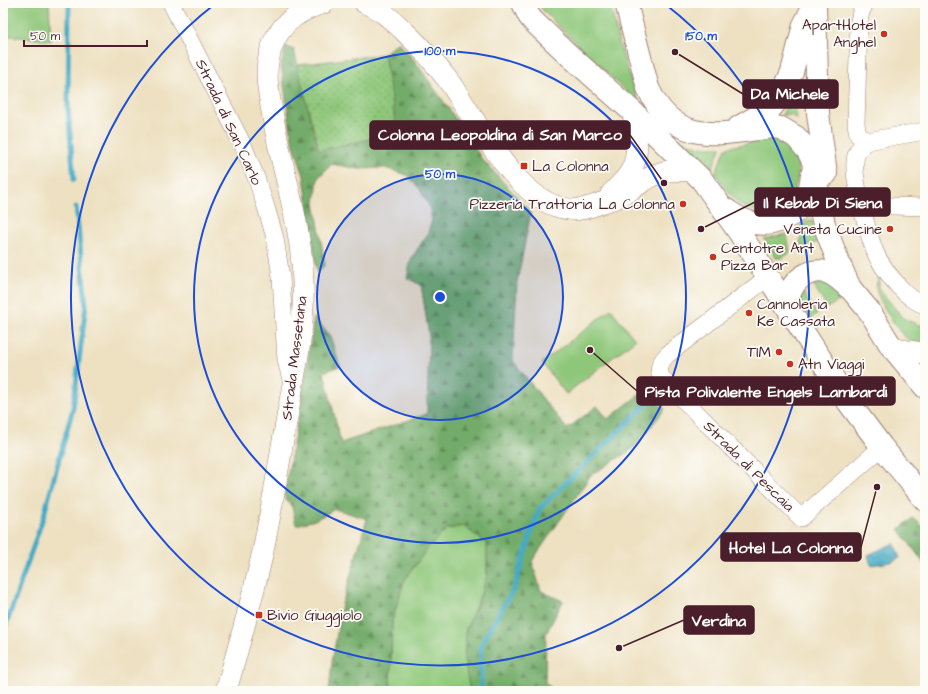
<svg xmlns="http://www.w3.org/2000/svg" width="928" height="694" font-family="'Architects Daughter',sans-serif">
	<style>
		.grass { fill: #8fc77a; stroke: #6c7352 }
		.forest { fill: url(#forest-firs); stroke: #5e664a }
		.garden { fill: url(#garden-dots); stroke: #6c7352 }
		.water { fill: url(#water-waves); stroke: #476478 }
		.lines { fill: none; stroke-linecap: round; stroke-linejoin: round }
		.stream { stroke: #44aac4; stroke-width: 5 }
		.minor-casing { stroke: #9c8076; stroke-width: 18 }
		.tertiary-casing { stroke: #9c8076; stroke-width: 22 }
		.primary-casing { stroke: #9c8076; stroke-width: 24 }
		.minor { stroke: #fff; stroke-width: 17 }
		.tertiary { stroke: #fff; stroke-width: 21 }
		.primary { stroke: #fff; stroke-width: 22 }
		.ring { fill: none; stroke: #1d4ed8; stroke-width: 2 }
		.poi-dot { fill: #c8321e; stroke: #fdfcf7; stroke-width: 1.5 }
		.labels { text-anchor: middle; stroke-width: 3.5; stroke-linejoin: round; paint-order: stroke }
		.poi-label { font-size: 15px; fill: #4a1f2b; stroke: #fdfcf7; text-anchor: start }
		.street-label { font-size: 15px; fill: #4a1f2b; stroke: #fdfcf7 }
		.centre { fill: #1d4ed8; stroke: #fdfcf7; stroke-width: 2 }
		.ring-label { font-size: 12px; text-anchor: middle; font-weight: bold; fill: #1d4ed8; stroke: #fdfcf7; stroke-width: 3.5; stroke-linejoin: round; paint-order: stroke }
		.leader { fill: none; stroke: #4a1f2b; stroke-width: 1.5 }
		.callout-dot { fill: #4a1f2b; stroke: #fdfcf7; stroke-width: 1.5 }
		.callout { fill: #4a1f2b; stroke: #4a1f2b; stroke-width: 1.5 }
		.callout-label { font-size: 16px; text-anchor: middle; font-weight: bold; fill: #fff }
	</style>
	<defs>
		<pattern id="forest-firs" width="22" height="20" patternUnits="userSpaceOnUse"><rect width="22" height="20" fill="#73ac6a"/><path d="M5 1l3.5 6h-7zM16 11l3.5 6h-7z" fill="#608b57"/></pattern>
		<pattern id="garden-dots" width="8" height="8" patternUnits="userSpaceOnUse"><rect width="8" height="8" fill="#8fc77a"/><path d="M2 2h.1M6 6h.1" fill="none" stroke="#7daa6a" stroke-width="1.8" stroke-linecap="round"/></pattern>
		<pattern id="water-waves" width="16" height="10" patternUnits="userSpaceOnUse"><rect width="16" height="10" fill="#44aac4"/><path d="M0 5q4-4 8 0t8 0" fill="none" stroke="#3b8a9f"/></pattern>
	</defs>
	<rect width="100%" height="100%" fill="#fdfcf7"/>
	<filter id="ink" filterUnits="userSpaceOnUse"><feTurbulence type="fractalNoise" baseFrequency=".025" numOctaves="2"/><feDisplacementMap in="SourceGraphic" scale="8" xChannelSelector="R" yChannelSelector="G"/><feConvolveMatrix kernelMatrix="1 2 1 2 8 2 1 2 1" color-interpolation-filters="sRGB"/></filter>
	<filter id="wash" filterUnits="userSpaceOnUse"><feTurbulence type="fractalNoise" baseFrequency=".012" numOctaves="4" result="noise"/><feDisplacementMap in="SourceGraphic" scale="16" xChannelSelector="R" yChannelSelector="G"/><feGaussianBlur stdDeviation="0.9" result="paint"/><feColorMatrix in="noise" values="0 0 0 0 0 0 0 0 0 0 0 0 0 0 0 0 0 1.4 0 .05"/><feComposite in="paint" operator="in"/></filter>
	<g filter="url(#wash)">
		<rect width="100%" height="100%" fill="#eee1c2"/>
		<path class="grass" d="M 3,3 L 49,3 L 51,41 L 3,35 Z
			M 538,3 L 610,3 L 620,47 L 639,104 L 544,12 Z
			M 790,98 L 796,100 L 797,120 L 791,115 L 782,115 Z
			M 767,138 C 811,144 807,205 763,210 C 757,211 751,210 745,208 C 732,201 723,184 715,173 L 726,148 L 749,143 L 758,139 Z
			M 679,140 L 701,147 L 721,147 L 712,169 L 678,142 Z
			M 809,220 L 812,220 L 818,242 L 802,247 L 800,241 C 802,238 802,235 799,232 L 794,233 L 793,232 Z
			M 787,234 L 790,253 L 781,258 L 776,258 L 764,239 Z
			M 881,274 L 884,277 L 879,280 L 879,289 L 904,319 L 919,325 L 925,325 L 925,344 C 917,343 911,342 905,337 C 898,332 877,297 876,289 C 876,283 878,278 881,274 Z
			M 810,279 L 826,279 L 844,298 L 827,308 Z
			M 800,288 L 817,314 L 805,322 L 800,315 L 797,293 Z
			M 611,309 L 635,340 L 566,394 L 542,363 Z
			M 464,526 L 487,544 L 487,575 L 478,602 L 466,629 L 470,691 L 390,691 L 392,621 L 404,581 L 427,549 L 447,529 Z"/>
		<path class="forest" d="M 398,42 L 415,61 L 449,109 L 482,159 L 531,212 L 517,282 L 513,361 L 567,429 L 597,406 L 608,419 L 645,390 L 665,409 L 634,448 L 591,475 L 532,561 L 541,591 L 563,601 L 546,634 L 545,683 L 556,691 L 470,691 L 464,660 L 466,629 L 478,602 L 487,575 L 487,544 L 464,526 L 447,529 L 427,549 L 404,581 L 392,621 L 390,691 L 329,691 L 332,662 L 342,604 L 367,519 L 335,509 L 315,520 L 296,525 L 292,507 L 284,496 L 307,365 L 314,317 L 330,336 L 340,366 L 324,372 L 341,443 L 427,414 L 429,335 L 421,285 L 407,278 L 411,259 L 427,235 L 432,220 L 429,206 L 419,188 L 407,175 L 385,168 L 359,169 L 332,164 L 318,178 L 315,203 L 325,265 L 317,273 L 304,176 L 292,139 L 281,65 L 286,46 L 294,50 L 319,150 L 397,133 L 384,54 Z
			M 913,518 L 925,528 L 925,565 L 899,529 Z"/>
		<path class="garden" d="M 384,54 L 397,133 L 319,150 L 297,65 Z"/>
		<path class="water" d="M 894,543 L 900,558 L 891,562 L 871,565 L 868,555 Z"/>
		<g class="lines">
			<path class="stream" d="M 69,3 L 68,109 L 74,180
				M 3,634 L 44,515 L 73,408 L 86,305 L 76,207
				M 481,691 L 481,645 L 514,588 L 539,509 L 653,398"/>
		</g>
	</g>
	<g filter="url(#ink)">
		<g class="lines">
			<defs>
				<path id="minor" d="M 171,3 L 244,147 L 257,180 L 266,207 L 275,238 L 281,277 L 286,360 L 292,383
					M 865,3 L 861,12 L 859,21 L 856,124 L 858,135 L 867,141
					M 925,131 L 867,141 C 860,146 855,154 855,162 C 853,180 870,244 879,260 C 888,275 908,301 925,305
					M 862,205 L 925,207
					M 768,277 L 668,354 C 661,361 657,367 661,377 L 801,518 L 882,447"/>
				<path id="tertiary" d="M 365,3 C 379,8 391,19 402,29 C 419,45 436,64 450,83 C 477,121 518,205 569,209 C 582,211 592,206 604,202 C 611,199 618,198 624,194 C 636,187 647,177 660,173 C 671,169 683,171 693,171
					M 611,194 C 616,189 621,184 626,178 C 642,159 636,135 633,112
					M 891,346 L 907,351 L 925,353
					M 226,691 C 238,648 251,604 261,560 C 271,515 278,469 286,423 C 294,377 305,330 303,282 C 302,225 282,172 273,117 C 270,99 265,80 268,62 C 273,29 293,12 324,3"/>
				<path id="primary" d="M 523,3 L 529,16 L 533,21 L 570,56 L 633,112 L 702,180 L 739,232 L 849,403 L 882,447 L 925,500
					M 626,3 L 648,88 C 674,147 721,134 773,127 L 781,128 L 796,137 L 808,151 L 813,161 L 820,207 L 824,224 L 838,261 L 850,288 L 870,312 L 891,346 L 925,387
					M 815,3 L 818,113 L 826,174
					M 739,127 L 770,109 L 781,96 L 792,72 L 804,25 L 811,11
					M 725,209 C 733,214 740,220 750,222 C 771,228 796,218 806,198 C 810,191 811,183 812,174
					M 790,313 C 789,307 788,303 789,297 C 792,280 809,268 826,272 C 835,274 842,282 849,288"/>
			</defs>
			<use href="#minor" class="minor-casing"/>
			<use href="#tertiary" class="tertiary-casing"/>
			<use href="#primary" class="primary-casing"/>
			<use href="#minor" class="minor"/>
			<use href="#tertiary" class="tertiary"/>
			<use href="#primary" class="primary"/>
		</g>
	</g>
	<circle cx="440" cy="297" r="123" fill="#1d4ed8" fill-opacity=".12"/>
	<g class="ring">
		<circle cx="440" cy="297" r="123"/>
		<circle cx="440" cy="297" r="246"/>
		<path d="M665 4A369 369 0 1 1 215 4"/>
	</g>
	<g class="poi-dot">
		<circle cx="884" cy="34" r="4"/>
		<rect x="520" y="162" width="8" height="8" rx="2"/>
		<circle cx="683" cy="204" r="4"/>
		<circle cx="890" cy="229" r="4"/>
		<circle cx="713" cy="257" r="4"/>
		<circle cx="749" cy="313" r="4"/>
		<circle cx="779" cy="352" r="4"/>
		<circle cx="790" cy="364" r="4"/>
		<rect x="255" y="611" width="8" height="8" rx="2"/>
	</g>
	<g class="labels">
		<g class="poi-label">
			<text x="876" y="30" text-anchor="end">ApartHotel<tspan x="876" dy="17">Anghel</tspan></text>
			<text x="532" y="171">La Colonna</text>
			<text x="675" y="209" text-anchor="end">Pizzeria Trattoria La Colonna</text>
			<text x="882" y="234" text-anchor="end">Veneta Cucine</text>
			<text x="721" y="253">Centotre Art<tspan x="721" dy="17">Pizza Bar</tspan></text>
			<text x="757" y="309">Cannoleria<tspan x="757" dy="17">Ke Cassata</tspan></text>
			<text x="771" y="357" text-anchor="end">TIM</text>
			<text x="798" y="369">Atn Viaggi</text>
			<text x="267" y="620">Bivio Giuggiolo</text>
		</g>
		<g class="street-label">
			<text transform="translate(229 122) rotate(65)" y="5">Strada di San Carlo</text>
			<text transform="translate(294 358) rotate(-83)" y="5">Strada Massetana</text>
			<text transform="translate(749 466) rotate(45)" y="5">Strada di Pescaia</text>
		</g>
	</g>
	<circle cx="440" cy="297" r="6" class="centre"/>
	<g class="ring-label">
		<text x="701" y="40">150 m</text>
		<text x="440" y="55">100 m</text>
		<text x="440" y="178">50 m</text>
	</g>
	<path class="leader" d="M675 52L743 94M664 183L630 135M701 229L755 202M590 350L637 391M877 487L861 547M619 648L684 620"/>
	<g class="callout-dot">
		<circle cx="675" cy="52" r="4"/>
		<circle cx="664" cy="183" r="4"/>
		<circle cx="701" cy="229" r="4"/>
		<circle cx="590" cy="350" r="4"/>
		<circle cx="877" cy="487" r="4"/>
		<circle cx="619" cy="648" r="4"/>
	</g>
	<g class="callout">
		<rect x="743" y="80" width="95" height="28" rx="4"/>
		<rect x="370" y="121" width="260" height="28" rx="4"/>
		<rect x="755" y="188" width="135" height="28" rx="4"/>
		<rect x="637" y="377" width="258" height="28" rx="4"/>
		<rect x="721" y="533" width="140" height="28" rx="4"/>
		<rect x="684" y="606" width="70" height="28" rx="4"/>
	</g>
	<g class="callout-label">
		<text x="790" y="99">Da Michele</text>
		<text x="500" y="140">Colonna Leopoldina di San Marco</text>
		<text x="823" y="208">Il Kebab Di Siena</text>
		<text x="766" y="397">Pista Polivalente Engels Lambardi</text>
		<text x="791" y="553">Hotel La Colonna</text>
		<text x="719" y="626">Verdina</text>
	</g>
	<rect width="928" height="694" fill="none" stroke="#fdfcf7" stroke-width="16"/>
	<path d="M24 40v6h123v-6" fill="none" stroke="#4a1f2b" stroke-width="2"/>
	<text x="30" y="40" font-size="12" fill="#4a1f2b" stroke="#fdfcf7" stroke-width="3" paint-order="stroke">50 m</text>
</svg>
